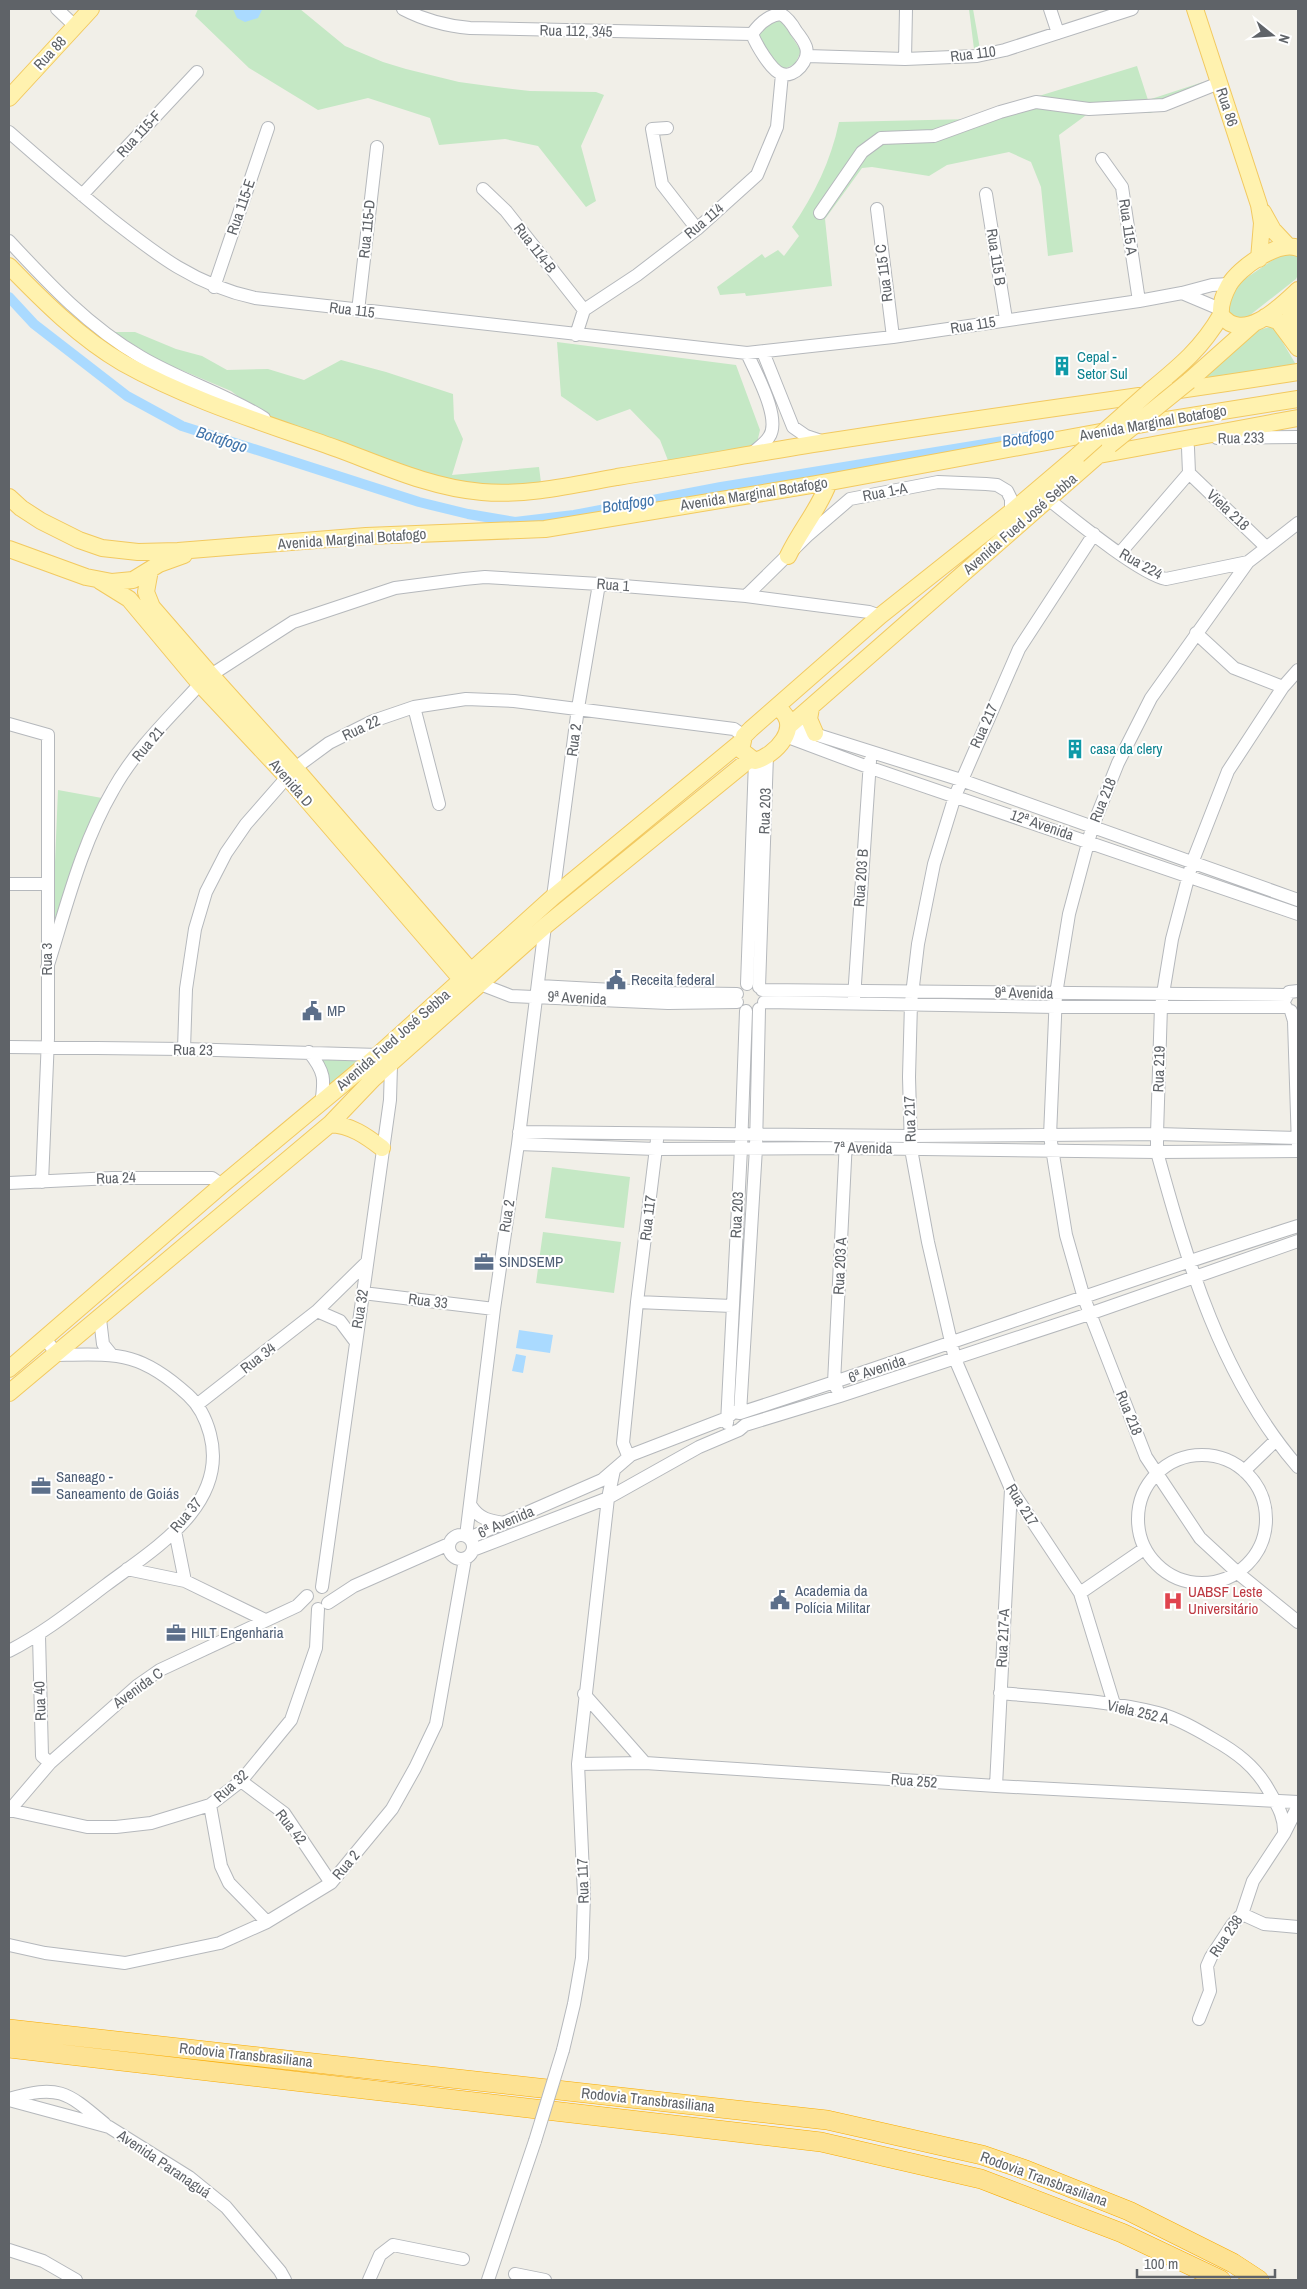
<svg xmlns="http://www.w3.org/2000/svg" width="1307" height="2289" font-family="'Archivo Narrow',sans-serif">
	<style>
		.green { fill: #c5e8c5 }
		.water { fill: #aadaff }
		.lines { fill: none; stroke-linecap: round; stroke-linejoin: round }
		.canal { stroke: #aadaff; stroke-width: 10 }
		.minor-casing { stroke: #b5b8bc; stroke-width: 14 }
		.major-casing { stroke: #f2c960; stroke-width: 18 }
		.highway-casing { stroke: #f9ab00; stroke-width: 20 }
		.minor { stroke: #fff; stroke-width: 12 }
		.major { stroke: #fff2af; stroke-width: 16 }
		.highway { stroke: #fde293; stroke-width: 19 }
		.minor-bridge-casing { stroke: #b5b8bc; stroke-width: 14; stroke-linecap: butt }
		.major-bridge-casing { stroke: #f2c960; stroke-width: 18; stroke-linecap: butt }
		.minor-bridge { stroke: #fff; stroke-width: 12 }
		.major-bridge { stroke: #fff2af; stroke-width: 16 }
		.labels { text-anchor: middle; stroke-width: 4; stroke-linejoin: round; paint-order: stroke }
		.street-label { font-size: 15px; fill: #5f6368; stroke: #fff }
		.culture-label { font-size: 15px; fill: #0d838f; stroke: #fff; text-anchor: start }
		.service-label { font-size: 15px; fill: #4e5e75; stroke: #fff; text-anchor: start }
		.health-label { font-size: 15px; fill: #be3a42; stroke: #fff; text-anchor: start }
		.water-label { font-size: 16px; font-style: italic; fill: #4174aa; stroke: #fff }
	</style>
	<rect width="100%" height="100%" fill="#f1efe8"/>
	<path class="green" d="M 198,9 L 300,9 L 345,46 L 383,62 L 406,69 L 459,82 L 496,87 L 530,91 L 596,92 L 604,95 L 581,146 L 596,201 L 586,207 L 538,146 L 505,139 L 439,145 L 430,118 L 368,98 L 318,110 L 249,68 L 195,16 Z
		M 969,9 L 973,9 L 980,49 L 974,49 Z
		M 779,20 L 785,26 L 801,51 L 795,64 L 784,69 L 775,66 L 759,38 C 762,26 767,23 779,20 Z
		M 1137,66 L 1148,100 L 1203,82 L 1207,94 L 1150,113 L 1089,113 L 1059,135 L 1073,252 L 1048,256 L 1041,187 L 1031,162 L 1009,152 L 947,165 L 929,176 L 872,167 L 862,168 L 825,219 L 832,286 L 746,296 L 745,293 L 720,295 L 717,287 L 762,254 L 765,258 L 778,250 L 784,256 L 799,236 L 792,227 C 814,195 831,161 839,122 L 973,119 L 1029,99 Z
		M 1286,251 L 1295,253 C 1300,261 1300,272 1296,279 L 1245,319 L 1228,317 L 1228,302 L 1236,285 Z
		M 1273,326 L 1298,368 L 1195,386 L 1259,330 Z
		M 113,332 L 135,332 L 176,349 L 202,356 L 227,370 L 268,369 L 304,380 L 341,360 L 386,372 L 453,394 L 454,419 L 463,439 L 452,475 L 539,467 L 542,490 L 482,492 L 281,429 L 231,391 L 160,361 Z
		M 557,342 L 736,365 L 760,430 L 757,443 L 745,455 L 669,463 L 660,440 L 630,409 L 597,421 L 561,396 Z
		M 58,790 L 102,798 L 52,934 Z
		M 319,1054 L 368,1057 L 330,1091 Z
		M 552,1167 L 630,1177 L 624,1228 L 545,1218 Z
		M 543,1232 L 621,1242 L 614,1293 L 536,1283 Z"/>
	<path class="water" d="M 233,9 L 262,9 L 262,10 L 258,18 L 245,22 L 237,18 Z
		M 519,1330 L 553,1335 L 550,1353 L 516,1348 Z
		M 516,1354 L 526,1356 L 523,1373 L 512,1371 Z"/>
	<g class="lines">
		<path class="canal" d="M 9,297 L 34,324 L 127,396 L 182,426 L 419,502 L 468,514 L 515,522 L 574,515 L 721,487 L 1040,435"/>
		<defs>
			<path id="minor" d="M 57,9 L 75,26
				M 403,9 C 424,20 447,26 470,28 L 752,34
				M 1050,9 L 1058,33
				M 781,14 C 788,18 792,24 796,31 C 800,36 804,41 806,47 C 810,60 795,78 782,74 C 771,71 756,44 752,34 C 759,24 769,15 781,14 Z
				M 807,56 L 905,59 L 977,56 L 1005,50 L 1132,9
				M 905,59 L 906,9
				M 667,128 L 652,129 L 662,184 L 697,229
				M 9,132 C 42,161 76,190 110,218 C 157,255 195,285 255,298 L 747,353 L 893,337 L 1139,301 L 1182,293 L 1212,285 L 1229,284
				M 1102,159 L 1122,187 L 1139,301
				M 483,189 L 506,211 L 584,310
				M 986,194 L 1006,319
				M 82,195 L 197,72
				M 877,209 L 893,337
				M 820,213 L 862,152 L 881,138 L 934,136 L 1000,112 L 1036,102 L 1089,109 L 1164,105 L 1219,83
				M 9,241 C 49,284 89,327 141,357 C 180,380 225,394 264,418
				M 214,287 L 268,128
				M 1182,293 L 1220,309
				M 358,311 L 377,147
				M 576,335 L 584,310 L 637,275 L 697,229 L 757,175 L 777,127 L 782,74
				M 763,352 L 793,427 L 806,436 L 824,442
				M 747,353 C 755,372 782,419 769,437 C 765,444 755,450 749,456
				M 1217,438 L 1298,437
				M 1189,473 L 1188,448 L 1185,439 L 1192,439
				M 1189,473 L 1266,547
				M 1048,499 C 1072,518 1140,574 1166,579 L 1248,562
				M 1298,523 L 1248,562 L 1151,698 L 1118,763 L 1092,828 L 1069,914 L 1056,994 L 1050,1136 L 1066,1235 L 1084,1298 L 1146,1457 L 1200,1538 L 1239,1574 L 1298,1622
				M 1094,534 L 1019,649 L 955,796 L 934,864 L 918,944 L 911,1003 L 909,1077 L 911,1149 L 928,1242 L 955,1359 L 1011,1489 L 1080,1593 L 1114,1704
				M 1120,553 L 1189,473
				M 746,596 L 807,536 L 850,499 L 938,482 L 986,484 L 997,485 L 1007,491 L 1011,499 L 1011,512
				M 1196,633 L 1234,668 L 1283,687
				M 1298,670 L 1283,687 L 1228,771 L 1192,863 L 1172,939 L 1161,1006 L 1157,1134 L 1157,1152 C 1188,1264 1221,1378 1298,1467
				M 414,707 L 439,804
				M 9,724 L 48,735 L 48,1038 L 42,1182
				M 789,726 L 961,780 L 1298,900
				M 785,736 L 868,767 L 1298,914
				M 9,884 L 48,884
				M 553,897 L 578,708 L 599,584
				M 47,968 C 66,908 81,845 113,790 C 135,750 170,717 200,684 L 211,675 L 293,622 L 395,588 L 464,579 L 485,577 L 599,584 L 746,596 L 869,612 L 880,616
				M 480,984 L 511,996 L 668,1003 L 737,1002
				M 747,984 L 755,761
				M 539,986 L 669,993 L 737,994
				M 759,987 L 767,755
				M 762,990 L 1286,995
				M 854,998 L 870,761
				M 1284,1001 L 1289,992 L 1298,991
				M 764,1002 L 1056,1007 L 1286,1007
				M 1291,1011 L 1294,1021 L 1298,1146
				M 9,1047 L 184,1049 L 378,1055
				M 184,1049 L 186,989 L 195,929 L 206,892 L 226,853 L 246,824 L 295,768 L 329,743 L 373,721 L 414,707 L 466,699 L 514,701 L 734,729 L 744,736
				M 309,1052 C 325,1072 325,1079 321,1104
				M 519,1132 L 910,1136 L 1157,1134 L 1298,1138
				M 518,1144 L 656,1149 L 846,1148 L 1157,1152 L 1298,1151
				M 9,1183 L 112,1178 L 212,1178 L 222,1185
				M 363,1293 L 494,1309
				M 637,1302 L 732,1306
				M 317,1311 L 340,1321 L 355,1341
				M 100,1319 L 103,1344 L 111,1354
				M 837,1389 L 834,1383 L 846,1140
				M 198,1404 L 317,1311 L 367,1262
				M 740,1413 L 756,1148 L 759,1009
				M 727,1423 L 741,1148 L 746,1011
				M1138 1519a64 64 0 1 1 128 0a64 64 0 1 1-128 0Z
				M 631,1455 L 627,1453 L 623,1443 L 637,1302 L 657,1140
				M 1244,1471 L 1275,1441
				M 471,1506 C 479,1519 490,1521 504,1523
				M 175,1531 L 185,1581
				M449 1547a12 12 0 1 1 24 0a12 12 0 1 1-24 0Z
				M 466,1536 L 494,1309 L 518,1144 L 545,926
				M 469,1538 L 602,1480 L 631,1455 L 727,1418 L 734,1412 L 740,1413 C 927,1353 1111,1285 1298,1226
				M 473,1550 L 608,1498 L 699,1447 L 739,1430 L 745,1425 L 840,1396 L 1089,1314 L 1298,1241
				M 127,1569 L 185,1581 L 265,1620
				M 322,1587 L 390,1100 L 391,1065
				M 1080,1593 L 1144,1549
				M 328,1603 L 354,1586 L 449,1544
				M 39,1636 L 42,1756 L 50,1763
				M 9,1651 C 44,1633 74,1609 106,1585 C 154,1549 229,1505 210,1434 C 206,1419 200,1406 188,1395 C 140,1351 118,1354 57,1355 L 45,1338
				M 1000,1693 C 1053,1698 1107,1700 1158,1713 C 1177,1718 1196,1729 1213,1739 C 1236,1752 1255,1766 1268,1789 C 1277,1805 1285,1816 1284,1834
				M 584,1694 L 645,1763
				M 578,1764 L 645,1763 L 996,1786 L 1298,1802
				M 241,1781 L 284,1813 L 331,1883
				M 996,1786 L 1011,1489
				M 210,1805 L 221,1866 L 229,1883 L 267,1922
				M 9,1810 L 87,1827 L 116,1827 L 151,1823 L 210,1805 L 241,1781 L 291,1720 L 316,1648 L 318,1609
				M 9,1811 L 50,1763 L 137,1686 L 160,1670 L 297,1606 L 307,1596
				M 1242,1914 L 1264,1924 L 1298,1927
				M 9,1945 L 45,1953 L 125,1963 L 220,1943 L 267,1922 L 331,1883 L 392,1809 L 415,1768 L 436,1724 L 465,1559
				M 1199,2019 L 1210,1991 L 1207,1966 L 1211,1957 L 1232,1925 L 1242,1914 L 1253,1881 L 1284,1834 L 1298,1806
				M 563,2050 L 574,2004 L 582,1958 L 584,1895 L 578,1764 L 608,1498 L 614,1470
				M 9,2099 C 59,2084 67,2092 105,2124
				M 9,2100 L 109,2127 L 189,2177 L 226,2207 L 280,2271 L 285,2280
				M 9,2250 L 43,2261 L 76,2280
				M 515,2274 L 545,2280
				M 369,2280 L 380,2255 L 393,2245 L 463,2259
				M 488,2280 L 535,2141"/>
			<path id="major" d="M 1195,9 L 1259,205 L 1262,223 L 1259,259
				M 9,98 L 91,9
				M 1263,212 L 1273,230 L 1288,246
				M 1298,248 C 1278,240 1239,268 1229,285 C 1224,294 1220,305 1221,315 C 1243,344 1280,307 1298,290
				M 9,266 C 43,301 80,338 123,363 C 191,401 265,423 338,449 C 384,466 432,488 482,492 C 527,496 573,485 617,477 C 687,466 756,453 826,442 C 983,417 1141,397 1298,372
				M 1291,297 L 1291,314 L 1298,327
				M 1265,317 L 1278,321 L 1298,348
				M 1189,381 L 1253,324
				M 1151,390 C 1180,366 1202,348 1221,315
				M 1099,455 L 1298,418
				M 9,497 L 21,508 L 41,521 L 79,540 L 102,548 L 138,552 L 178,551 L 366,536 L 545,529 L 829,482 L 1160,421 L 1298,399
				M 9,549 L 86,577 L 112,582 L 133,580 L 159,564 L 184,555
				M 788,556 C 801,529 819,509 829,482
				M 150,570 L 146,592 L 152,607 L 211,675 L 295,768 L 470,970
				M 100,581 L 129,599 L 200,684 L 288,778 L 461,979 L 471,982
				M 811,708 L 809,719 L 815,733
				M 775,709 L 779,709 C 803,726 775,756 755,761 L 741,750 L 744,736 L 751,729 L 880,616 L 1011,512 L 1078,455
				M 789,726 L 1110,445
				M 330,1124 C 351,1125 366,1136 382,1148
				M 9,1369 L 222,1185 L 378,1055 L 553,897 L 741,742
				M 9,1393 L 330,1124 L 373,1079 L 545,926 L 750,759"/>
			<path id="highway" d="M 9,2029 L 827,2120 L 982,2155 L 1026,2170 L 1129,2211 L 1233,2263 L 1259,2280
				M 9,2048 L 821,2142 L 981,2179 L 1122,2233 L 1221,2280"/>
		</defs>
		<use href="#minor" class="minor-casing"/>
		<use href="#major" class="major-casing"/>
		<use href="#highway" class="highway-casing"/>
		<use href="#minor" class="minor"/>
		<use href="#major" class="major"/>
		<use href="#highway" class="highway"/>
		<defs>
			<path id="minor-bridge" d="M 535,2141 L 563,2050"/>
			<path id="major-bridge" d="M 1110,445 L 1189,381
				M 1078,455 L 1151,390"/>
		</defs>
		<use href="#minor-bridge" class="minor-bridge-casing"/>
		<use href="#major-bridge" class="major-bridge-casing"/>
		<use href="#minor-bridge" class="minor-bridge"/>
		<use href="#major-bridge" class="major-bridge"/>
	</g>
	<defs>
		<symbol id="building-bare" viewBox="-9 -9 18 18"><path d="M-4-6H4V6H1V3H-1V6H-4ZM-2.5-4.3h1.7v1.8h-1.7ZM.8-4.3h1.7v1.8H.8ZM-2.5-1h1.7V.8h-1.7ZM.8-1h1.7V.8H.8Z" fill="#0f9aa8" stroke="#fff" stroke-width="2.5" paint-order="stroke"/></symbol>
		<symbol id="civic-bare" viewBox="-9 -9 18 18"><path d="M-.6-6.5H3V-4.5H.6V-3L4-1V1h2V6H-6V1h2V-1L-.6-3ZM-1.2 2.5V6h2.4V2.5Z" fill="#5c6f8a" stroke="#fff" stroke-width="2.5" paint-order="stroke"/></symbol>
		<symbol id="office-bare" viewBox="-9 -9 18 18"><path d="M-6-3h4V-5.5h4V-3h4V5H-6ZM-1-4.5V-3h2v-1.5ZM-6 0V1H6V0Z" fill="#5c6f8a" stroke="#fff" stroke-width="2.5" paint-order="stroke"/></symbol>
		<symbol id="hospital-bare" viewBox="-9 -9 18 18"><path d="M-5-5h3v3.5h4V-5h3V5h-3V1.5h-4V5h-3Z" fill="#e0444e" stroke="#fff" stroke-width="2.5" paint-order="stroke"/></symbol>
	</defs>
	<g fill-rule="evenodd">
		<use href="#building-bare" x="1048" y="352" width="28" height="28"/>
		<use href="#building-bare" x="1061" y="735" width="28" height="28"/>
		<use href="#civic-bare" x="602" y="966" width="28" height="28"/>
		<use href="#civic-bare" x="298" y="997" width="28" height="28"/>
		<use href="#office-bare" x="470" y="1248" width="28" height="28"/>
		<use href="#office-bare" x="27" y="1472" width="28" height="28"/>
		<use href="#civic-bare" x="766" y="1586" width="28" height="28"/>
		<use href="#hospital-bare" x="1159" y="1587" width="28" height="28"/>
		<use href="#office-bare" x="162" y="1619" width="28" height="28"/>
	</g>
	<g class="labels">
		<g class="street-label">
			<text transform="translate(576 31) rotate(1)" y="5">Rua 112, 345</text>
			<text transform="translate(50 53) rotate(-47)" y="5">Rua 88</text>
			<text transform="translate(973 54) rotate(-7)" y="5">Rua 110</text>
			<text transform="translate(1227 107) rotate(72)" y="5">Rua 86</text>
			<text transform="translate(139 134) rotate(-47)" y="5">Rua 115-F</text>
			<text transform="translate(241 207) rotate(-71)" y="5">Rua 115-E</text>
			<text transform="translate(704 221) rotate(-40)" y="5">Rua 114</text>
			<text transform="translate(1128 227) rotate(82)" y="5">Rua 115 A</text>
			<text transform="translate(367 229) rotate(-84)" y="5">Rua 115-D</text>
			<text transform="translate(535 248) rotate(52)" y="5">Rua 114-B</text>
			<text transform="translate(996 257) rotate(81)" y="5">Rua 115 B</text>
			<text transform="translate(884 273) rotate(-97)" y="5">Rua 115 C</text>
			<text transform="translate(352 310) rotate(7)" y="5">Rua 115</text>
			<text transform="translate(973 325) rotate(-9)" y="5">Rua 115</text>
			<text transform="translate(1153 423) rotate(-10)" y="5">Avenida Marginal Botafogo</text>
			<text transform="translate(1241 438) rotate(-1)" y="5">Rua 233</text>
			<text transform="translate(885 492) rotate(-11)" y="5">Rua 1-A</text>
			<text transform="translate(754 494) rotate(-9)" y="5">Avenida Marginal Botafogo</text>
			<text transform="translate(1228 510) rotate(43)" y="5">Viela 218</text>
			<text transform="translate(1020 524) rotate(-41)" y="5">Avenida Fued José Sebba</text>
			<text transform="translate(352 539) rotate(-4)" y="5">Avenida Marginal Botafogo</text>
			<text transform="translate(1141 564) rotate(30)" y="5">Rua 224</text>
			<text transform="translate(613 585) rotate(4)" y="5">Rua 1</text>
			<text transform="translate(984 726) rotate(-66)" y="5">Rua 217</text>
			<text transform="translate(361 728) rotate(-25)" y="5">Rua 22</text>
			<text transform="translate(574 740) rotate(-82)" y="5">Rua 2</text>
			<text transform="translate(148 744) rotate(-50)" y="5">Rua 21</text>
			<text transform="translate(291 783) rotate(49)" y="5">Avenida D</text>
			<text transform="translate(1103 800) rotate(-68)" y="5">Rua 218</text>
			<text transform="translate(765 811) rotate(-88)" y="5">Rua 203</text>
			<text transform="translate(1042 825) rotate(19)" y="5">12ª Avenida</text>
			<text transform="translate(861 878) rotate(-86)" y="5">Rua 203 B</text>
			<text transform="translate(47 959) rotate(-90)" y="5">Rua 3</text>
			<text transform="translate(1024 993) rotate(1)" y="5">9ª Avenida</text>
			<text transform="translate(577 998) rotate(3)" y="5">9ª Avenida</text>
			<text transform="translate(393 1040) rotate(-41)" y="5">Avenida Fued José Sebba</text>
			<text transform="translate(193 1050) rotate(1)" y="5">Rua 23</text>
			<text transform="translate(1159 1069) rotate(-88)" y="5">Rua 219</text>
			<text transform="translate(910 1119) rotate(-92)" y="5">Rua 217</text>
			<text transform="translate(863 1148) rotate(1)" y="5">7ª Avenida</text>
			<text transform="translate(116 1178) rotate(-2)" y="5">Rua 24</text>
			<text transform="translate(737 1215) rotate(-87)" y="5">Rua 203</text>
			<text transform="translate(507 1216) rotate(-81)" y="5">Rua 2</text>
			<text transform="translate(648 1218) rotate(-83)" y="5">Rua 117</text>
			<text transform="translate(840 1266) rotate(-87)" y="5">Rua 203 A</text>
			<text transform="translate(428 1301) rotate(7)" y="5">Rua 33</text>
			<text transform="translate(360 1309) rotate(-81)" y="5">Rua 32</text>
			<text transform="translate(258 1358) rotate(-38)" y="5">Rua 34</text>
			<text transform="translate(877 1369) rotate(-18)" y="5">6ª Avenida</text>
			<text transform="translate(1129 1413) rotate(68)" y="5">Rua 218</text>
			<text transform="translate(1022 1505) rotate(58)" y="5">Rua 217</text>
			<text transform="translate(186 1515) rotate(-50)" y="5">Rua 37</text>
			<text transform="translate(506 1522) rotate(-23)" y="5">6ª Avenida</text>
			<text transform="translate(1003 1638) rotate(-87)" y="5">Rua 217-A</text>
			<text transform="translate(138 1688) rotate(-36)" y="5">Avenida C</text>
			<text transform="translate(40 1701) rotate(-92)" y="5">Rua 40</text>
			<text transform="translate(1138 1712) rotate(13)" y="5">Viela 252 A</text>
			<text transform="translate(914 1781) rotate(4)" y="5">Rua 252</text>
			<text transform="translate(231 1786) rotate(-42)" y="5">Rua 32</text>
			<text transform="translate(291 1827) rotate(52)" y="5">Rua 42</text>
			<text transform="translate(346 1865) rotate(-50)" y="5">Rua 2</text>
			<text transform="translate(583 1881) rotate(-92)" y="5">Rua 117</text>
			<text transform="translate(1226 1936) rotate(-56)" y="5">Rua 238</text>
			<text transform="translate(246 2055) rotate(6)" y="5">Rodovia Transbrasiliana</text>
			<text transform="translate(648 2100) rotate(6)" y="5">Rodovia Transbrasiliana</text>
			<text transform="translate(164 2164) rotate(34)" y="5">Avenida Paranaguá</text>
			<text transform="translate(1044 2179) rotate(20)" y="5">Rodovia Transbrasiliana</text>
		</g>
		<g class="culture-label">
			<text x="1077" y="362">Cepal -<tspan x="1077" dy="17">Setor Sul</tspan></text>
			<text x="1090" y="754">casa da clery</text>
		</g>
		<g class="service-label">
			<text x="631" y="985">Receita federal</text>
			<text x="327" y="1016">MP</text>
			<text x="499" y="1267">SINDSEMP</text>
			<text x="56" y="1482">Saneago -<tspan x="56" dy="17">Saneamento de Goiás</tspan></text>
			<text x="795" y="1596">Academia da<tspan x="795" dy="17">Polícia Militar</tspan></text>
			<text x="191" y="1638">HILT Engenharia</text>
		</g>
		<g class="health-label">
			<text x="1188" y="1597">UABSF Leste<tspan x="1188" dy="17">Universitário</tspan></text>
		</g>
		<g class="water-label">
			<text transform="translate(1028 437) rotate(-9)" y="6">Botafogo</text>
			<text transform="translate(222 439) rotate(18)" y="6">Botafogo</text>
			<text transform="translate(628 503) rotate(-9)" y="6">Botafogo</text>
		</g>
	</g>
	<rect width="1307" height="2289" fill="none" stroke="#5f6368" stroke-width="20"/>
	<g transform="translate(1272 35) rotate(107)" stroke="#ffffff" stroke-width="4" paint-order="stroke">
	<path d="M0-4L9 19L0 12L-9 19Z" fill="#5f6368"/>
	<text y="-8" font-size="14" font-weight="bold" text-anchor="middle" fill="#5f6368">N</text>
	</g>
	<path d="M1137 2269v8h138v-8" fill="none" stroke="#5f6368" stroke-width="2.5"/>
	<text x="1144" y="2269" font-size="15" fill="#5f6368" stroke="#ffffff" stroke-width="4" paint-order="stroke">100 m</text>
</svg>
